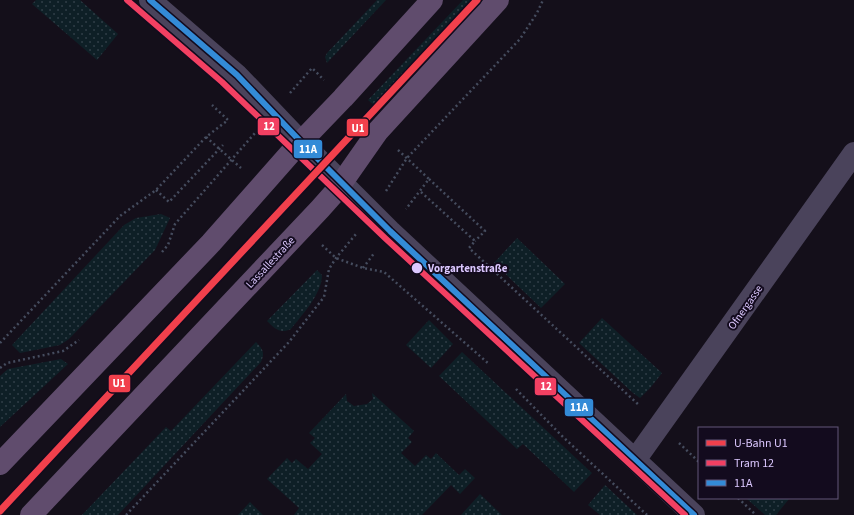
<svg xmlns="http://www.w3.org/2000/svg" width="854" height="515" font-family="'Source Sans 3',sans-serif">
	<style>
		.grass { fill: url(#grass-dots) }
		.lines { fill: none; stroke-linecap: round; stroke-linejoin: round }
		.path { stroke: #454c5e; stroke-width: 2.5; stroke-dasharray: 2 3; stroke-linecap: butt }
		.minor { stroke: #4a435b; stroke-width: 22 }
		.major { stroke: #604c6d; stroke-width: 22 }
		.bus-1-casing { stroke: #130b1e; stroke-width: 9 }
		.bus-1 { stroke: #338bd7; stroke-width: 6 }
		.tram-1-casing { stroke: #130b1e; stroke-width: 9 }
		.tram-1 { stroke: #f24062; stroke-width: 6 }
		.metro-1-casing { stroke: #130b1e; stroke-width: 10 }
		.metro-1 { stroke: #f1404c; stroke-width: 7 }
		.stop-dot { fill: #dcc8ff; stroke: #130b1e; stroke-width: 1.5 }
		.labels { text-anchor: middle; stroke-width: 4; stroke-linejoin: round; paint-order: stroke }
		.street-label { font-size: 11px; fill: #dcc8ff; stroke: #130b1e }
		.stop-label { font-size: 11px; font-weight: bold; fill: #dcc8ff; stroke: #130b1e; text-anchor: start }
		.line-badge { stroke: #130b1e; stroke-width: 1.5 }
		.badge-label { font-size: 11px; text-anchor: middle; font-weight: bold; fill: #fff }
	</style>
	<defs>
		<pattern id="grass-dots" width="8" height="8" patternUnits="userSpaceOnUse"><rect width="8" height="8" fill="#0e1f26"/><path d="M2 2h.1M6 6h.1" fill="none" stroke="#303e47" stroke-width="1.8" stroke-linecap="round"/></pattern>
	</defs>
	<rect width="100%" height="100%" fill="#140f1a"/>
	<path class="grass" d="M 36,0 L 80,0 L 118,34 L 97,60 L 32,4 Z
		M 377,0 L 386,0 L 327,63 L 325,57 L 327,53 Z
		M 463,0 L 478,0 L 378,109 L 368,100 Z
		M 161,214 L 170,218 L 155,250 L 69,339 L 60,345 L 20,353 L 12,345 L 124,225 L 136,218 Z
		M 517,238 L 565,284 L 541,308 L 494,263 Z
		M 317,270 L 322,275 C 322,294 302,315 291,329 C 280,334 275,329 267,321 Z
		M 602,318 L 662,373 L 651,387 L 640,398 L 633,393 L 579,343 Z
		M 429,320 L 453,344 L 431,368 L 406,345 Z
		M 256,342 C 263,349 265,353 261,362 L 118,515 L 82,515 L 166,427 L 171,431 Z
		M 462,352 L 592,473 L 574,492 L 523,444 L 517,449 L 439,376 Z
		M 61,359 L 68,364 L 0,427 L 0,376 L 8,369 Z
		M 372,393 L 414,431 L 408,438 L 412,442 L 401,453 L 415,466 L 426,455 L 431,459 L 436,453 L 459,475 L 465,469 L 475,478 L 460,494 L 451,485 L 422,515 L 294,515 L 299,508 L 267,479 L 287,458 L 292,463 L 296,459 L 308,469 L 322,454 L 310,443 L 315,438 L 309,433 L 346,394 L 347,401 L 354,406 L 367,404 L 373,399 Z
		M 605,485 L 637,515 L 600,515 L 588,505 Z
		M 480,494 L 502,515 L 461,515 Z
		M 746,498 L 788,498 L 789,499 L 776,515 L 765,515 Z
		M 250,502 L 263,515 L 238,515 Z"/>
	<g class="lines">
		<path class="path" d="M 290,93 L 312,68 L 324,80
			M 206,137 L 241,168
			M 398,150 L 429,179 L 406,209
			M 429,179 L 485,231 L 475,241
			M 156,190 L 169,202 L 223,145
			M 386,191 L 407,158 L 520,39 L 537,13 L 543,0
			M 421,192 L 475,241 L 469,248 L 640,406
			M 322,245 L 336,258 L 363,268 L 384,272 L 489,364
			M 162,252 L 168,245 L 175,224 L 255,133
			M 363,268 L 375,252
			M 0,343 L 120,216 L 156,190 L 206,137 L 228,120 L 212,105
			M 0,368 L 7,363 L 63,351 L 79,340
			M 516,389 L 562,436 L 647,515
			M 679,443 L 699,462
			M 738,498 L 756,515
			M 126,515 L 289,342 L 324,297 L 329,269 L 336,258 L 356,234"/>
		<path class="minor" d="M 150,0 L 237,75 L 301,142 L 390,231 L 694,515
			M 635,460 L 854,153"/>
		<path class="major" d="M 0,464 L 211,243 L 294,149 L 343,98 L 432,0
			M 31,515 L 320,209 L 336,191 L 378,131 L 498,0"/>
		<defs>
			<path id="bus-1" d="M 150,0 L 237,75 L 301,142 L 390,231 L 694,515"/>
		</defs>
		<use href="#bus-1" class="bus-1-casing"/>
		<use href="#bus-1" class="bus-1"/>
		<defs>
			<path id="tram-1" d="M 127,0 L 222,82 L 385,238 L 685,515"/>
		</defs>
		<use href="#tram-1" class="tram-1-casing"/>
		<use href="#tram-1" class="tram-1"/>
		<defs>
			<path id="metro-1" d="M 0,511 L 477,0"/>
		</defs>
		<use href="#metro-1" class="metro-1-casing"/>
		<use href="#metro-1" class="metro-1"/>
	</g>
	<circle class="stop-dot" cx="417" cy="268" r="6"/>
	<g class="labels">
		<g class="street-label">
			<text transform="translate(270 262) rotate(-47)" y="4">Lassallestraße</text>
			<text transform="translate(745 307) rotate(-55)" y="4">Ofnergasse</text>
		</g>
		<g class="stop-label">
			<text x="428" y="272">Vorgartenstraße</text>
		</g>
	</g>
	<g class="line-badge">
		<rect x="257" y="117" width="23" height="19" rx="4" fill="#f24062"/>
		<rect x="346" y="118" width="23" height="19" rx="4" fill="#f1404c"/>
		<rect x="293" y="139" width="30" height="20" rx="4" fill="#338bd7"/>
		<rect x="108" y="374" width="23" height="19" rx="4" fill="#f1404c"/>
		<rect x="534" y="377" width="23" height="19" rx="4" fill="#f24062"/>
		<rect x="564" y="398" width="30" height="19" rx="4" fill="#338bd7"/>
	</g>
	<g class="badge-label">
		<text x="269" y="130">12</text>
		<text x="358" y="132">U1</text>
		<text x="308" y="153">11A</text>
		<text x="119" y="387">U1</text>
		<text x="546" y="390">12</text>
		<text x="579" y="411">11A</text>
	</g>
	<rect x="698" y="427" width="140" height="72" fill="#130b1e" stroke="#635778"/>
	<rect x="706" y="440" width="20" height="6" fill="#f1404c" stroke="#635778"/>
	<text x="734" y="447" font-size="12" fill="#dcc8ff">U-Bahn U1</text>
	<rect x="706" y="460" width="20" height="6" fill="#f24062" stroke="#635778"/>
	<text x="734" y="467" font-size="12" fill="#dcc8ff">Tram 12</text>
	<rect x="706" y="480" width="20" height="6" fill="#338bd7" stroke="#635778"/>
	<text x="734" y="487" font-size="12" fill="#dcc8ff">11A</text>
</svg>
